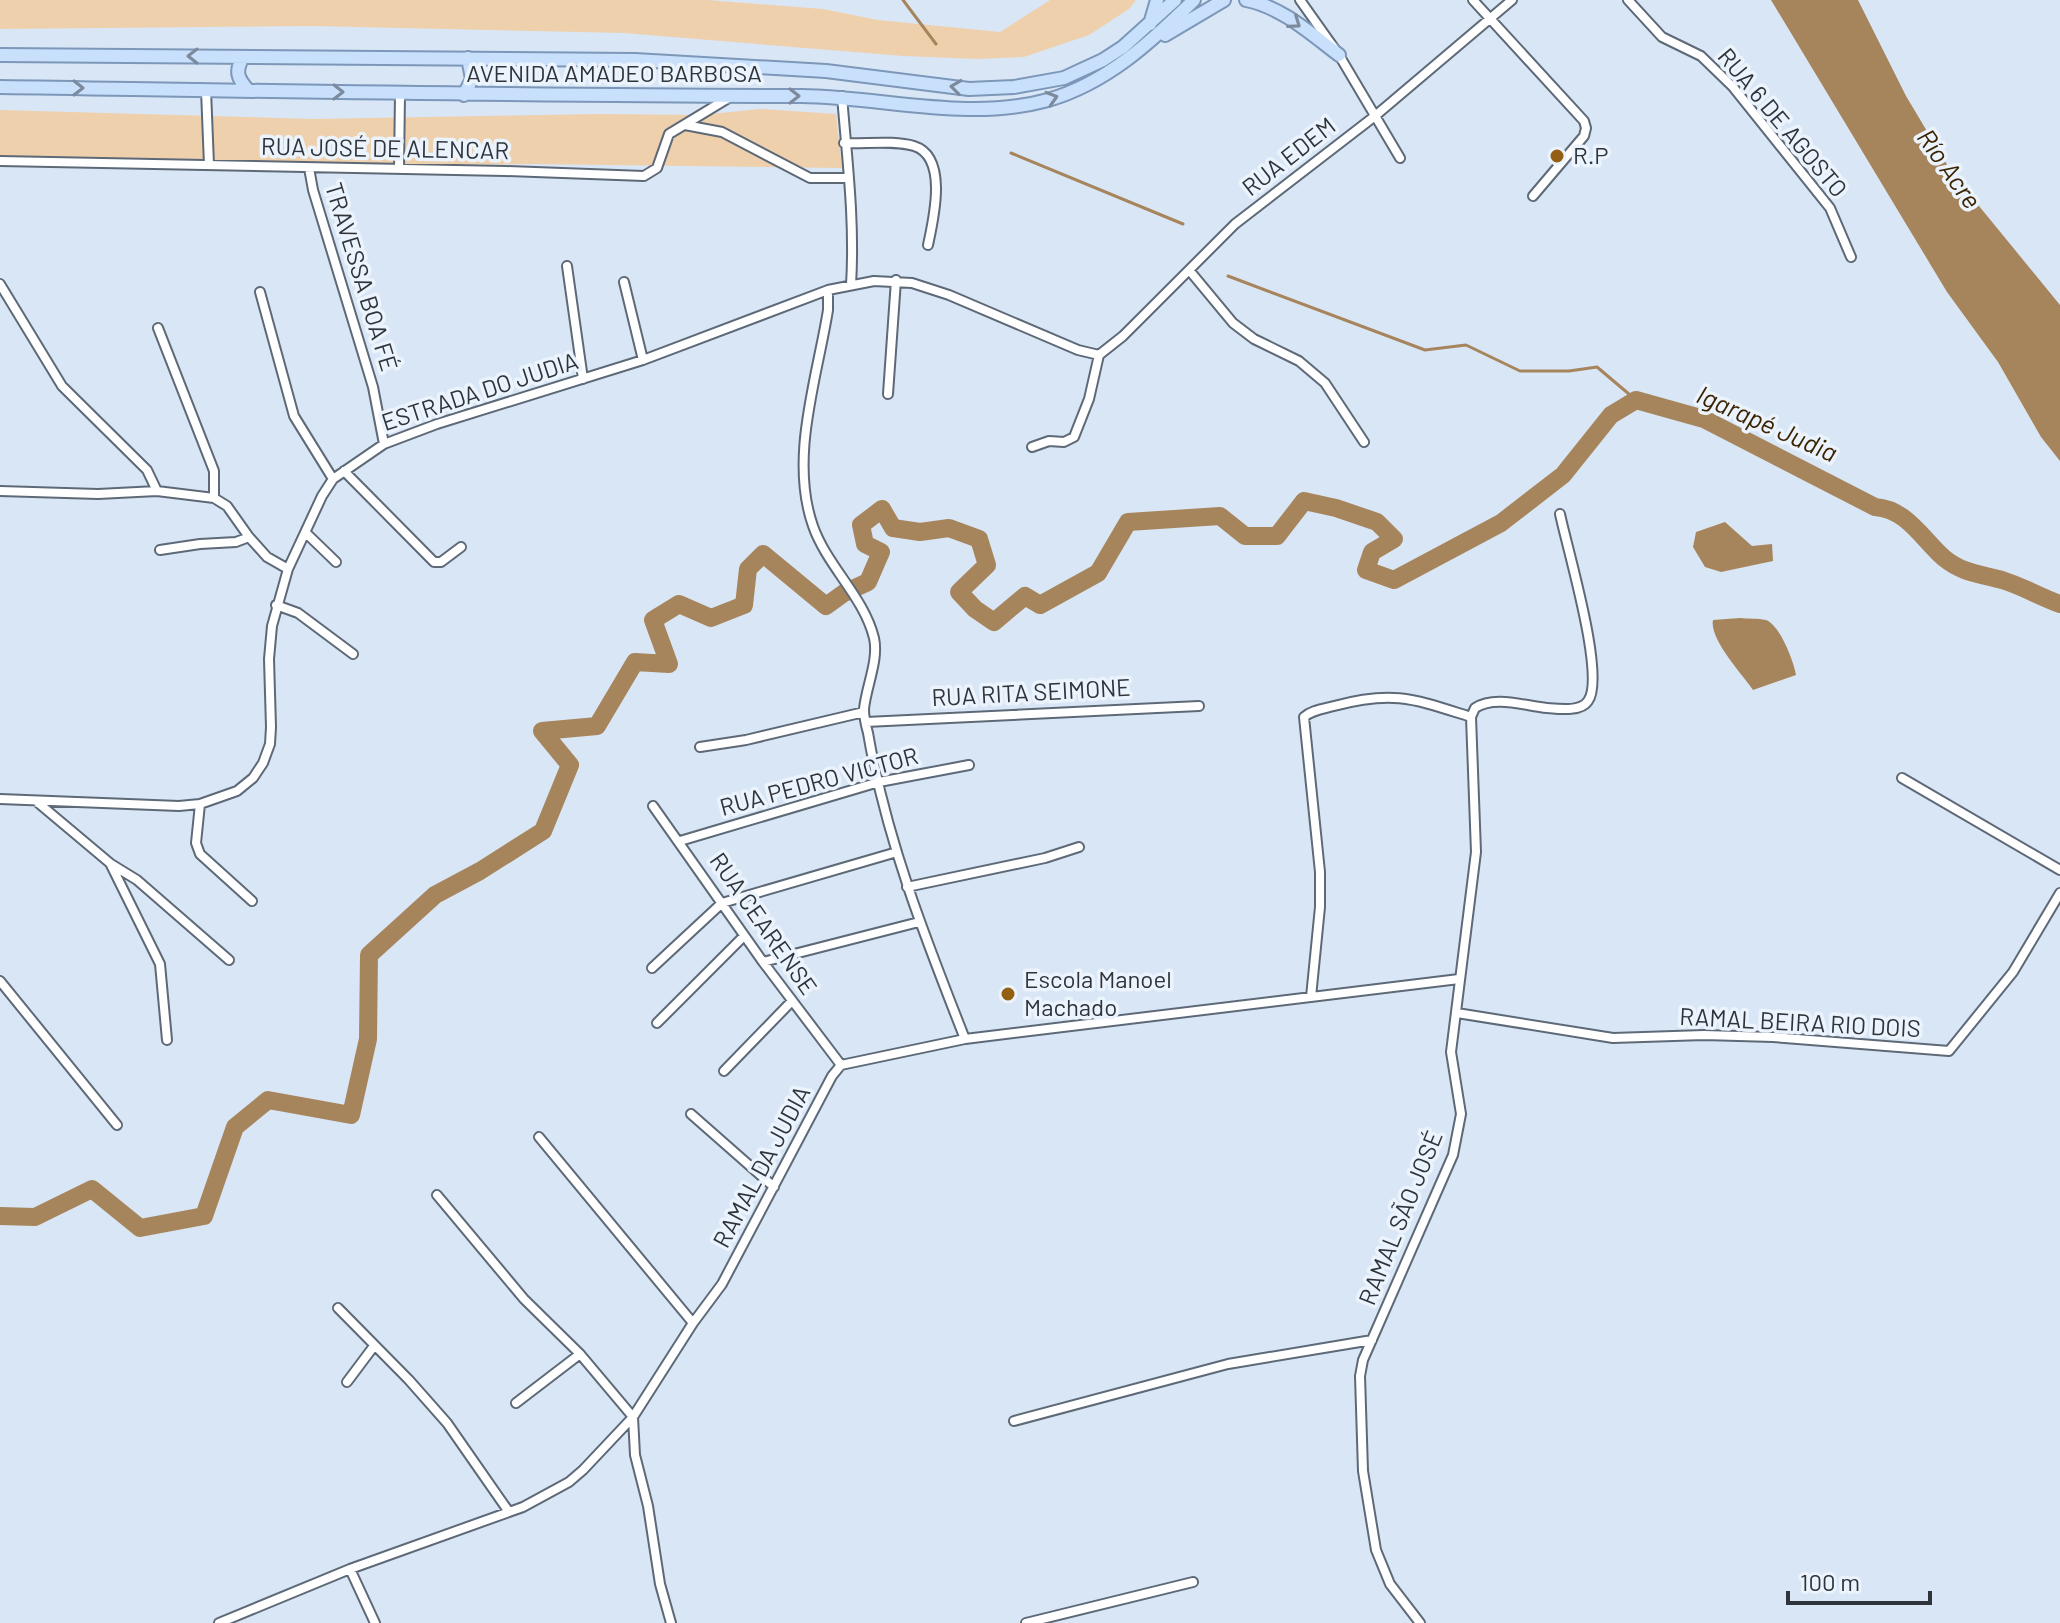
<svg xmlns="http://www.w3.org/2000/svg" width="2060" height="1623" font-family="Barlow,sans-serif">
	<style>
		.green { fill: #efd0ad }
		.water { fill: #a7855c }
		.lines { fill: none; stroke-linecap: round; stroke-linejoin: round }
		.stream { stroke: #a7855c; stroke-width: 3 }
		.river { stroke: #a7855c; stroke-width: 18 }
		.minor-casing { stroke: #5e6977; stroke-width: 12 }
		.primary-casing { stroke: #7c97b8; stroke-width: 16 }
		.minor { stroke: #fff; stroke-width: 8 }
		.primary { stroke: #c9e0fd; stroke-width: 12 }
		.oneway { stroke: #7c8a9c }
		.poi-dot { fill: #936013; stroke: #ebf3fd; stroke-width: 3 }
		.labels { text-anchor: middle; stroke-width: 7; stroke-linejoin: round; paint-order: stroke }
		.street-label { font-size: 24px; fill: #2f343b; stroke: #ebf3fd }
		.poi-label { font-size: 24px; fill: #2f343b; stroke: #ebf3fd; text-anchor: start }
		.water-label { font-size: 26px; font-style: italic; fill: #3b2300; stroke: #ebf3fd }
	</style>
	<rect width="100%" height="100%" fill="#d9e6f6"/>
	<path class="green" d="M 0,0 L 707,0 L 823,9 L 878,20 L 1000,32 L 1050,0 L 1136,0 L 1129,9 L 1089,35 L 1024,57 L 977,59 L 903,56 L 624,33 L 314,26 L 0,29 Z
		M 761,109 L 836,114 L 842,168 L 528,164 L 420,165 L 0,156 L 0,110 L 314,119 L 599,114 L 700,115 Z"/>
	<path class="water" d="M 1771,0 L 1858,0 L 1906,96 L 1952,173 L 2060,305 L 2060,461 L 2041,437 L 1998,362 L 1947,292 Z
		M 1725,522 L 1752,546 L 1772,544 L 1773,561 L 1721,572 L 1705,567 L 1693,547 L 1696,532 Z
		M 1740,618 C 1747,619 1758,618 1766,620 C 1780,625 1794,662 1796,675 L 1753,690 C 1742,674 1709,639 1713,620 Z"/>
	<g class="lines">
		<path class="stream" d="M 903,0 L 936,44
			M 1011,153 L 1183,224
			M 1228,276 L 1425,350 L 1466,345 L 1520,371 L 1569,371 L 1597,367 L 1636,400"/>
		<path class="river" d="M 0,1216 L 35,1217 L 92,1189 L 140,1228 L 204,1216 L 235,1127 L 268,1100 L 351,1115 L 368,1039 L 369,955 L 435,895 L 480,871 L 543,831 L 570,765 L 542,731 L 597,726 L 635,662 L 669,664 L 653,620 L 679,604 L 711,618 L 744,605 L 748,569 L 763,554 L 826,606 L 844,593 L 868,582 L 881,552 L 865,544 L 861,525 L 882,509 L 893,528 L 920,532 L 949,528 L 979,539 L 987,565 L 959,592 L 975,609 L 994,622 L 1025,596 L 1040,605 L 1098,573 L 1128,522 L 1220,516 L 1245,536 L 1277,536 L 1304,501 L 1336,508 L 1377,522 L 1394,539 L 1372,552 L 1366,570 L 1394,580 L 1501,523 L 1563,475 L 1611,415 L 1636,400 L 1704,419 L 1875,507 C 1907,509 1923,540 1944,558 C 1962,573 1980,574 2002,580 C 2022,586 2040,597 2060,604"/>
		<defs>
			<path id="minor" d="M 1300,0 L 1339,55 L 1400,158
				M 1473,0 L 1584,121 L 1586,128 L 1584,136 L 1533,196
				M 1628,0 L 1662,37 L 1701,56 L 1733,87 L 1830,208 L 1851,257
				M 206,90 L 209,165
				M 842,96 C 847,159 855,221 851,285
				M 685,125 L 722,132 L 810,178 L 849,178
				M 844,143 C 866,144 894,140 914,146 C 949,157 933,221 928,245
				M 0,161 L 505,171 L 644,176 L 657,168 L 669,134 L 730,97
				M 309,168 L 313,190 L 373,387 L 384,444
				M 399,168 L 400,94
				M 567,266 L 583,379
				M 1189,270 L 1233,323 L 1254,339 L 1299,361 L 1325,383 L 1364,442
				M 624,282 L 643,360
				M 0,284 L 62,386 L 147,470 L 157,491
				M 828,290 L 828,310 C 817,379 789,458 813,526 C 827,566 864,597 874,638 C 879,660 866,687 864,709 C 864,717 866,726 868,733 C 886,839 926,940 965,1039
				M 260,292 L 294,416 L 333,479
				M 158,328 L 214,471 L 214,498
				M 1099,355 L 1123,336 L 1235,224 L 1375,116 L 1512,0
				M 888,394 L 896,280
				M 1032,447 L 1049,441 L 1064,442 L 1074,437 L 1089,399 L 1099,355
				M 344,471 L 434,562 L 441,562 L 461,547
				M 0,491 L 98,494 L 157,491 L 214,498 L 227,506 L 249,537 L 267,557 L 288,569
				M 306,533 L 336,562
				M 160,550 L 200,544 L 236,542 L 249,537
				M 276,605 L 298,613 L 353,654
				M 1471,717 L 1475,708 C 1495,695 1525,706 1547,708 C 1559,709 1581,712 1588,701 C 1606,677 1567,548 1560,514
				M 866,722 L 1199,706
				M 700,747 L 746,740 L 864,712
				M 1902,778 L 2060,870
				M 0,799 L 179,806 L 200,804 L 237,791 L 253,778 L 263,763 L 270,744 L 271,727 L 269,659 L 272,626 L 288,569 L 322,496 L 333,479 L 384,444 L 437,424 L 643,360 L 828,290 L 874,281 L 912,283 L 949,295 L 1078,350 L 1099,355
				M 36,801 L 111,864 L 137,880 L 229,960
				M 200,804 L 196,843 L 200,854 L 252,901
				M 653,806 L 763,962 L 841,1065
				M 680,841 L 879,782 L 969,765
				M 111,865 L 160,964 L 167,1040
				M 907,887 L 1045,858 L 1079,847
				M 763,962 L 919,922
				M 652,968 L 722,903 L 897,852
				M 0,981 L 117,1125
				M 1311,997 L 1320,907 L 1320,872 L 1304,717 C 1312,710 1323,709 1334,706 C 1394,690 1414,699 1471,717
				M 1457,1013 L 1613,1038 L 1704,1035 L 1773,1037 L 1949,1051 L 2013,972 L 2060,893
				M 657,1023 L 744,936
				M 724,1071 L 792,1001
				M 691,1114 L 774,1187
				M 539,1137 L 693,1323
				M 437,1195 L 524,1299 L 580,1354 L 633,1417 L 635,1455 L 648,1506 L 660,1584 L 671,1623
				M 338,1308 L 409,1380 L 447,1423 L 509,1512
				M 347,1382 L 374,1346
				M 516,1403 L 580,1354
				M 1014,1421 L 1228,1364 L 1372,1340
				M 350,1569 L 375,1623
				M 219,1623 L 350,1569 L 523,1507 L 569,1482 L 583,1470 L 633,1417 L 693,1323 L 722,1284 L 832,1076 L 841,1065 L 965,1039 L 1459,979
				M 1026,1623 L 1193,1582
				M 1420,1623 L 1390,1584 L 1376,1550 L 1363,1471 L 1360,1376 L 1363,1360 L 1453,1155 L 1461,1114 L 1451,1052 L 1476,852 L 1471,717"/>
			<path id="primary" d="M 1246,0 C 1282,7 1311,34 1339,55
				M 1150,24 L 1157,0
				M 1165,35 L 1224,0
				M 0,55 L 635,60 L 826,71 L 969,89 L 1014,87 L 1064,78 L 1103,60 L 1123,47 L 1175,0
				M 243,57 C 235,71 237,78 248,90
				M 0,87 C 267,91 535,96 802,96 C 883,97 968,122 1048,100 C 1107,83 1151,42 1194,0
				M 464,95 L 472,79 L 468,58"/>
		</defs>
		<use href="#minor" class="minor-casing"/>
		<use href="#primary" class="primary-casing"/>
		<use href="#minor" class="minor"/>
		<use href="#primary" class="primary"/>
	</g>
	<defs><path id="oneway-chevron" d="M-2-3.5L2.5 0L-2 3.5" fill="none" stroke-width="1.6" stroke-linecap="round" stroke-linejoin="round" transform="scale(2)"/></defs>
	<g class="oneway">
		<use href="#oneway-chevron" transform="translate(1295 23) rotate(35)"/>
		<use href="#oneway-chevron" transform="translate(193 56) rotate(-179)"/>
		<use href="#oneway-chevron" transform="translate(956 87) rotate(-173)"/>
		<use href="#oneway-chevron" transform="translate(78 88) rotate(1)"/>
		<use href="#oneway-chevron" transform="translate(338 92) rotate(1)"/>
		<use href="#oneway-chevron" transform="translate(794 96)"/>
		<use href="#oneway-chevron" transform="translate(1052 98) rotate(-17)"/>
	</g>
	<g class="poi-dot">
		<circle cx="1557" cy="156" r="8"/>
		<circle cx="1008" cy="994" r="8"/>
	</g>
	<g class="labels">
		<g class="street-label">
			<text x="614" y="82">AVENIDA AMADEO BARBOSA</text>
			<text transform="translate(1782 123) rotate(50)" y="8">RUA 6 DE AGOSTO</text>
			<text transform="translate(385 149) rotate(1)" y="8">RUA JOSÉ DE ALENCAR</text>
			<text transform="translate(1289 157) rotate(-38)" y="8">RUA EDEM</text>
			<text transform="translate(361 277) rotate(73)" y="8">TRAVESSA BOA FÉ</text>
			<text transform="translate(480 392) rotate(-18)" y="8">ESTRADA DO JUDIA</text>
			<text transform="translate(1031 693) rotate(-3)" y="8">RUA RITA SEIMONE</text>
			<text transform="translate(819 782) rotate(-15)" y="8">RUA PEDRO VICTOR</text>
			<text transform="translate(763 924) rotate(55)" y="8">RUA CEARENSE</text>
			<text transform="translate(1800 1023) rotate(3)" y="8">RAMAL BEIRA RIO DOIS</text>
			<text transform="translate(762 1167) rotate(-62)" y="8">RAMAL DA JUDIA</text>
			<text transform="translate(1401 1218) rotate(-68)" y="8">RAMAL SÃO JOSÉ</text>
		</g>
		<g class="poi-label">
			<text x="1573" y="164">R.P</text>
			<text x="1024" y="988">Escola Manoel<tspan x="1024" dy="28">Machado</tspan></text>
		</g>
		<g class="water-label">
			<text transform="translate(1949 169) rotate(55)" y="9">Río Acre</text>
			<text transform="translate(1767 424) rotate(24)" y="9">Igarapé Judia</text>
		</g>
	</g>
	<path d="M1788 1591v12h142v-12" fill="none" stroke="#2f343b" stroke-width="4"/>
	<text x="1800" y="1591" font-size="24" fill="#2f343b" stroke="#ebf3fd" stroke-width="6" paint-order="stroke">100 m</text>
</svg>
